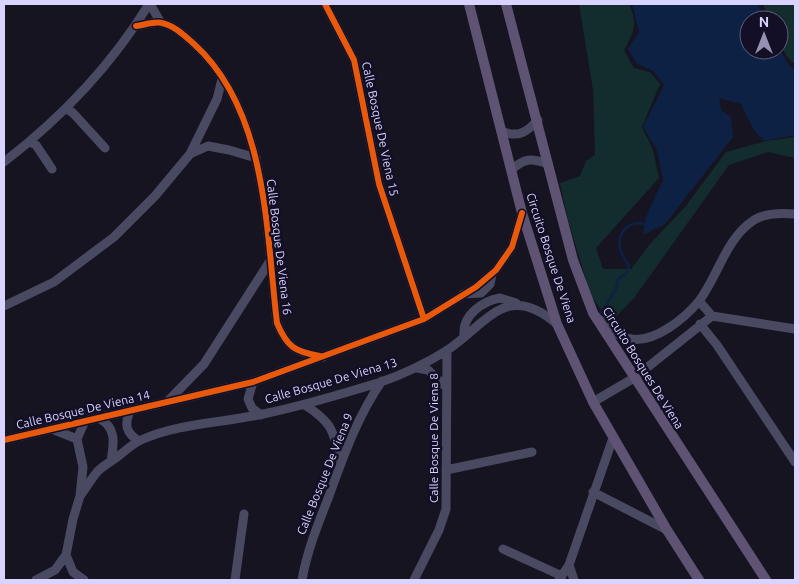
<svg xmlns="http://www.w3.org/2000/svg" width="799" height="584" font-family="Ubuntu,sans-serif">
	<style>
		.green { fill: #132c2d }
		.water { fill: #0d2144 }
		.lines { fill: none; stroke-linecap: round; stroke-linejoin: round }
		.stream { stroke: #0d2144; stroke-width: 2.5 }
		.minor { stroke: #4a4962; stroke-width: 9 }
		.major { stroke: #5e5373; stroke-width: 10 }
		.cycleway-casing { stroke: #130f26; stroke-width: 9 }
		.cycleway { stroke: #e8590c; stroke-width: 6 }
		.labels { text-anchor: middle; stroke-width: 5; stroke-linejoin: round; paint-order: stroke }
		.street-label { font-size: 12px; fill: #d9d4ff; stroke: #130f26 }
	</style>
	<rect width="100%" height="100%" fill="#161421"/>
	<path class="green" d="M 579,4 L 629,4 C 638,22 634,33 624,50 L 634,68 L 650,72 L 660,84 L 642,127 L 653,150 L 659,178 L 596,248 L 603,269 L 631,269 L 650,244 L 685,207 L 726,152 L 766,141 L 795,137 L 795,158 L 768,152 L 729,165 L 634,298 L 611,322 L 591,296 L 568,220 L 560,183 L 580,176 L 586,161 L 595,155 L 593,90 Z
		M 763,4 L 795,4 L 795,64 C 780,53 779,38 779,20 L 770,20 Z"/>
	<path class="water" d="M 632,4 L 758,4 L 765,20 L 749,20 L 749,50 L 779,50 L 779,47 L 788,64 L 795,71 L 795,135 L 764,141 L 753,129 L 741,104 L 719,98 L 721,110 L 731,117 L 733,137 L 665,224 L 643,235 L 646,217 L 663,180 L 657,150 L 643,127 L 664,85 L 653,71 L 637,64 L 628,49 L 639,32 Z"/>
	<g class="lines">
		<path class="stream" d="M 600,314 L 616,289 L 618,279 L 626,274 L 629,266 C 625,260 621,254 620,248 C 617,232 629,220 645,224"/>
		<path class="minor" d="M 150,4 L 161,23
			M 325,4 L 354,60 L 379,184 L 424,319
			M 136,26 C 144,25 155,21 162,23 C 175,26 185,36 194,44 C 268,111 266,232 277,323 C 287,348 297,353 323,357
			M 67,109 L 73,113 L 105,148
			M 501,131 C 518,138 526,133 538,120
			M 30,142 L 36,145 L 52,169
			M 190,154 L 217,99 L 222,79
			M 4,162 C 61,118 111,66 149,4
			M 511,170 C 525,158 531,158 548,164
			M 463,294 L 481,293 L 490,284 L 492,274
			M 699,301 L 712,316 L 795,329
			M 4,306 L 54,282 L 114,237 L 155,196 L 190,154 L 208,146 L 229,150 L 256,158
			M 599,319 C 609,328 618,337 631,339 C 655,343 685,318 699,301 C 719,275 725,239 754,220 C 765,213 783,213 795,214
			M 700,324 L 717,345 L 795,462
			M 464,335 C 462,315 483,301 500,298 L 516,303
			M 417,368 L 428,370 L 447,388
			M 253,382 L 248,399 L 252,408 L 261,415
			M 167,402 L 204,364 L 270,261
			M 593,402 L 634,378 L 712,316
			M 305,405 C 333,423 333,431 341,462
			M 130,411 C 124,425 126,433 139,441
			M 98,418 C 117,427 114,443 111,461
			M 52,429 L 77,439
			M 4,440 L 253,382 L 424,319 L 476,287 L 496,270 L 512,247 L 522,213
			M 446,470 L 532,452
			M 593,492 L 667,530
			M 80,496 C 86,488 91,479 98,471 C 103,466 110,462 116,458 C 124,452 132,444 141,440 C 179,423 223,423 263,414 C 303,406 342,394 381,382 C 404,374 425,364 446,351 C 487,324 506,280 557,324
			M 503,549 L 562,576
			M 66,555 L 73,572 L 84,580
			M 569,565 L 574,580
			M 36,580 L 55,570 L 66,555 L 73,519 L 80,496 L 83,467 L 77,439 L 85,421
			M 235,580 L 244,514
			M 302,580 C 307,551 318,524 329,496 C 343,457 358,415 382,381
			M 414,580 L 439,530 L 446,509 L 447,350
			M 559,580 L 569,565 L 613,438"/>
		<path class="major" d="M 469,4 L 522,213 L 557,324 L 593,402 L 667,530 L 699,580
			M 506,4 L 573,260 L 593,313 L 766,580"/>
		<defs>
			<path id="cycleway" d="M 325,4 L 354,60 L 379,184 L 424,319
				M 136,26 C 144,25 155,21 162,23 C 175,26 185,36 194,44 C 268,111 266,232 277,323 C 287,347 295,352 320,356
				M 4,440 L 253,382 L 424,319 L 476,287 L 496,270 L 512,247 L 522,213"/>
		</defs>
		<use href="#cycleway" class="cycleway-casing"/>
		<use href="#cycleway" class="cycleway"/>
	</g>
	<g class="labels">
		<g class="street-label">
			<text transform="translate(380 129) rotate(78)" y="4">Calle Bosque De Viena 15</text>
			<text transform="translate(279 247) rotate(83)" y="4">Calle Bosque De Viena 16</text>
			<text transform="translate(551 258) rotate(72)" y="4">Circuito Bosque De Viena</text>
			<text transform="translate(643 368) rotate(58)" y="4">Circuito Bosques De Viena</text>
			<text transform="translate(331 381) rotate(-16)" y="4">Calle Bosque De Viena 13</text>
			<text transform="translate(83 410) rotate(-13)" y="4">Calle Bosque De Viena 14</text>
			<text transform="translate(434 438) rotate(-90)" y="4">Calle Bosque De Viena 8</text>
			<text transform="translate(325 474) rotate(-68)" y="4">Calle Bosque De Viena 9</text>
		</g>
	</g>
	<rect width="799" height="584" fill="none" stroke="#d9d4ff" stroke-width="10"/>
	<g transform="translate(764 35)"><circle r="24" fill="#130f26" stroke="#625e7d"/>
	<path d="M0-4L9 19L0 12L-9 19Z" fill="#9591b1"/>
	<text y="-8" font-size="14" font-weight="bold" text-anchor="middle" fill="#d9d4ff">N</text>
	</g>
</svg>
